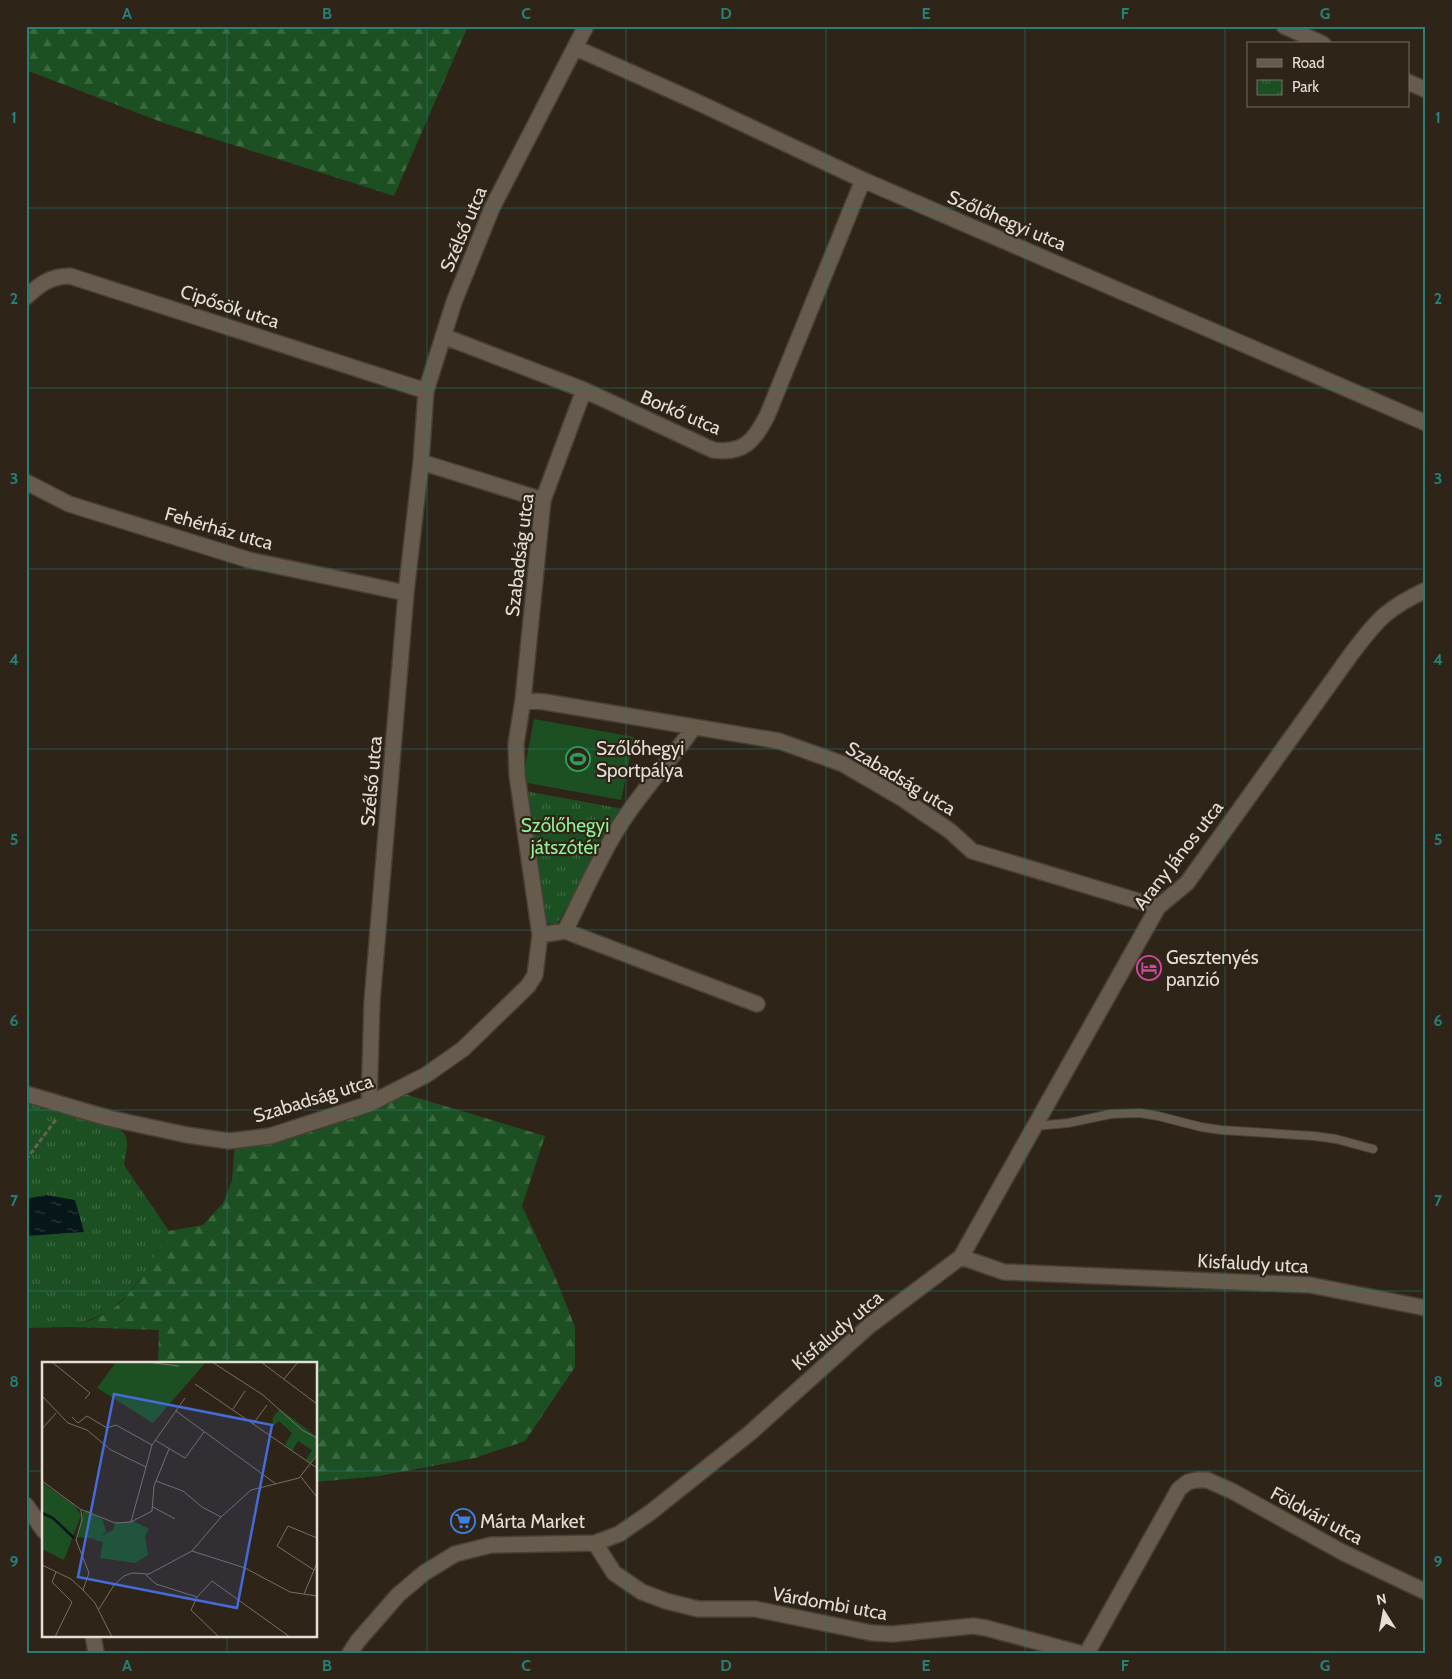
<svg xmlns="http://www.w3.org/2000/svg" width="1452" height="1679" font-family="Cabin,sans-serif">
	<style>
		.green { fill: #1c5022 }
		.forest { fill: url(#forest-firs) }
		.park { fill: url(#park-tufts) }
		.water { fill: url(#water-ripples) }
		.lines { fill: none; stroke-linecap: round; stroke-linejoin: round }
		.lane-casing { stroke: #474036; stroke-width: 10 }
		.street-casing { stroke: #474036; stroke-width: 18 }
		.path { stroke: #686054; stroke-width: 3; stroke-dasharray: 5 2.5; stroke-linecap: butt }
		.lane { stroke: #665b4d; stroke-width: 8 }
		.street { stroke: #665b4d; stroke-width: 15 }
		.grid { fill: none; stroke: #248078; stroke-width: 1; stroke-opacity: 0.55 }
		.labels { text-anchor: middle; stroke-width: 4.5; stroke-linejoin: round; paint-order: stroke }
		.street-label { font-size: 19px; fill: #e4ded6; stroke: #2e2518 }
		.poi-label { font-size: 19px; fill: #e4ded6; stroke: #2e2518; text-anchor: start }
		.park-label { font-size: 19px; fill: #91f098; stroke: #2e2518 }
		.inset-river { fill: none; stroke: #06171a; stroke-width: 2.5 }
		.inset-road { fill: none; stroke: #776f64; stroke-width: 1 }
		.view { fill: #456bd8; fill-opacity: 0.15; stroke: #456bd8; stroke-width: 2.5 }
		.inset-edge { fill: none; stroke: #e4ded6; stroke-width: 2.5 }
		.neatline { fill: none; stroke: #248078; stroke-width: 2 }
		.grid-label { font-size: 16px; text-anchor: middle; font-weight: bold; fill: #248078 }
	</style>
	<defs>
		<pattern id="forest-firs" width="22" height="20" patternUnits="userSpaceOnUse" patternTransform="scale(1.25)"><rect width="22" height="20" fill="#1c5022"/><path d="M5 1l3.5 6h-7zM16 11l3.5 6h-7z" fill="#3d6941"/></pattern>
		<pattern id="park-tufts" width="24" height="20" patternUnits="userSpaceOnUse" patternTransform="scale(1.25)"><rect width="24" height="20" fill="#1c5022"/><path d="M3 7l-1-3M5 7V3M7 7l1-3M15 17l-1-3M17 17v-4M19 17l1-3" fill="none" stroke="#3d6941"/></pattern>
		<pattern id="water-ripples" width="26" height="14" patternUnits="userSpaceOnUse" patternTransform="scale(1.25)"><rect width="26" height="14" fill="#06171a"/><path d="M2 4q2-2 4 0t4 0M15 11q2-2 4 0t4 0" fill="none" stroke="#2a383b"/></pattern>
	</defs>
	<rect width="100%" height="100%" fill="#2e2518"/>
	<path class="green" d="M 534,719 L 634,737 L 621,800 L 522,782 Z"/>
	<path class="forest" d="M 26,26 L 468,26 L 394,196 L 164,123 L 26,70 Z
		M 391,1090 L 545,1136 L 522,1206 L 554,1274 L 575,1327 L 575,1367 L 525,1441 L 475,1458 L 379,1476 L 316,1482 L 316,1363 L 158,1363 L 159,1330 L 71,1327 C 83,1322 97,1319 108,1312 C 131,1299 155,1255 169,1231 L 203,1225 L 223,1203 L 232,1181 L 235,1142 L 284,1140 L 318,1130 L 354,1115 Z"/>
	<path class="park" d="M 520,790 L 623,809 L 557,924 L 541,923 Z
		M 26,1098 L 115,1127 C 133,1136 126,1148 124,1165 L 169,1231 L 147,1269 L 128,1294 L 109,1312 L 71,1327 L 26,1328 Z"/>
	<path class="water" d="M 46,1195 L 75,1200 L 84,1232 L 26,1236 L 26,1202 L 30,1198 Z"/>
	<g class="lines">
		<defs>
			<path id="lane" d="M 1035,1126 L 1068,1123 L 1111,1114 L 1140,1113 L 1158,1116 L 1201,1127 L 1221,1130 L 1314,1136 L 1336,1139 L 1373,1149"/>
			<path id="street" d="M 1284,26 L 1323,44
				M 576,48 L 697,102 L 863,180 L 1426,423
				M 1408,82 L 1426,90
				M 26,297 C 40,284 51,276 70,276 L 426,391
				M 443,336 L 584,390 L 713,450 C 744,454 754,441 767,416 L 863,180
				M 421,462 L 543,500
				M 26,482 L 69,504 L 249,560 L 406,593
				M 523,700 L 545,702 L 779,741 L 843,764 L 903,799 L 950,831 L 972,851 L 1158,907
				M 565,931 C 583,895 599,858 620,825 C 642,790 671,760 694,727
				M 540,935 L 565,931 L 757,1004
				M 26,1094 L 108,1118 L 187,1135 L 229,1141 L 270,1136 L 369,1104 L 426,1075 L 463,1049 L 528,986 L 535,975 L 540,935 L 517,775 L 516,744 L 523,700 L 543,500 L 584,390
				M 369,1104 L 372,1002 L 406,593 L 421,462 L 426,391 L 454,302 L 492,208 L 586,26
				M 961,1257 L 1004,1272 L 1310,1285 L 1426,1308
				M 26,1505 L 44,1531
				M 595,1543 L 614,1573 L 642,1592 L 666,1601 L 698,1609 L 755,1609 L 872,1633 L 893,1634 L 973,1626 L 986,1628 L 1079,1653
				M 93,1635 L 96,1653
				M 350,1653 L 357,1642 L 398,1595 L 424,1573 L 455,1554 L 491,1545 L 595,1543 L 619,1534 L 651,1512 L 750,1433 L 869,1326 L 961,1257 L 1158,907 L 1187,883 L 1352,653 C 1377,620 1387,608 1426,590
				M 1087,1653 L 1179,1489 L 1188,1482 L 1197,1480 L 1207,1480 L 1232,1491 L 1342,1552 L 1426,1592"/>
		</defs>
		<use href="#lane" class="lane-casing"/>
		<use href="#street" class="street-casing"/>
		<path class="path" d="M 26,1160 L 57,1118"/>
		<use href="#lane" class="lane"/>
		<use href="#street" class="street"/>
	</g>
	<path class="grid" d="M 227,26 L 227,1363M 427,26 L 427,1653M 626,26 L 626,1653M 826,26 L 826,1653M 1025,26 L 1025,1653M 1225,26 L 1225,1653M 26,208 L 1426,208M 26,388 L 1426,388M 26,569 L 1426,569M 26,749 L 1426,749M 26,930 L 1426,930M 26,1110 L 1426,1110M 26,1291 L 1426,1291M 26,1471 L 44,1471M 316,1471 L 1426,1471M 227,1635 L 227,1653"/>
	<defs>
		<symbol id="stadium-ring" viewBox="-11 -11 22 22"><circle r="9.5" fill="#2e2518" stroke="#2e9e5b" stroke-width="1.5"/><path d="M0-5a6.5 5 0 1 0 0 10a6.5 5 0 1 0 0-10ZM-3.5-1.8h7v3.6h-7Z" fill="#2e9e5b"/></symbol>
		<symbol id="hotel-ring" viewBox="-11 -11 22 22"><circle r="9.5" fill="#2e2518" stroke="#d1479c" stroke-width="1.5"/><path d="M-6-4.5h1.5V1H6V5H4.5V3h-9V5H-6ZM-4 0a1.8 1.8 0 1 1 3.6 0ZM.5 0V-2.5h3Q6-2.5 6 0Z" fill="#d1479c"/></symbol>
		<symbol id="supermarket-ring" viewBox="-11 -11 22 22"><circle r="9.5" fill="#2e2518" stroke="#3f7fe0" stroke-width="1.5"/><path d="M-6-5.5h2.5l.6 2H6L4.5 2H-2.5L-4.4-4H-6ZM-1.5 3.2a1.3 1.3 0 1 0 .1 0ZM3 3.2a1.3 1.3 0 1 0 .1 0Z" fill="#3f7fe0"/></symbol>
	</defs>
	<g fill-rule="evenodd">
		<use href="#stadium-ring" x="564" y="745" width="28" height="28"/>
		<use href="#hotel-ring" x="1135" y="954" width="28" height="28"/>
		<use href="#supermarket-ring" x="449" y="1507" width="28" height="28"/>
	</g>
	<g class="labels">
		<g class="street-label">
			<text transform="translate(1007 220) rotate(23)" y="7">Szőlőhegyi utca</text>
			<text transform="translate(463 229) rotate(-67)" y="7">Szélső utca</text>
			<text transform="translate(230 306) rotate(18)" y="7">Cipősök utca</text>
			<text transform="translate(681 412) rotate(23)" y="7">Borkő utca</text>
			<text transform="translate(219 528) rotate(16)" y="7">Fehérház utca</text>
			<text transform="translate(519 555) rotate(-83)" y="7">Szabadság utca</text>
			<text transform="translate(901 778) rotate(31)" y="7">Szabadság utca</text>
			<text transform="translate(371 781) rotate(-85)" y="7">Szélső utca</text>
			<text transform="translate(1178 855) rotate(-52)" y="7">Arany János utca</text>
			<text transform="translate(313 1098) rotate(-17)" y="7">Szabadság utca</text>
			<text transform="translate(1253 1263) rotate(3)" y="7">Kisfaludy utca</text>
			<text transform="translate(837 1330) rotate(-40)" y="7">Kisfaludy utca</text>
			<text transform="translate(1317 1515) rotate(28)" y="7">Földvári utca</text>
			<text transform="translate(830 1603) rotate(10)" y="7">Várdombi utca</text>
		</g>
		<g class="poi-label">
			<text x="596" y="755">Szőlőhegyi<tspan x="596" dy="22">Sportpálya</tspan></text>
			<text x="1166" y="964">Gesztenyés<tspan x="1166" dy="22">panzió</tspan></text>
			<text x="480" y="1528">Márta Market</text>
		</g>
		<g class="park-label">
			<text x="565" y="832">Szőlőhegyi<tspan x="565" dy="22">játszótér</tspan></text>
		</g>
	</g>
	<g transform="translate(42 1362)">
		<rect width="275" height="275" fill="#2e2518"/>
		<path d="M 0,121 L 32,143 L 39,153 L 22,198 L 0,187 Z" fill="#1c5022"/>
		<path d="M 74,0 L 130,2 L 164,0 L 111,61 L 55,26 ZM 238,47 L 275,75 L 275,91 L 268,101 L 264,98 L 270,88 L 256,79 L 250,89 L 243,82 L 250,71 L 237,59 L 230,65 L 231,55 ZM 91,159 L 107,167 L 103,174 L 106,193 L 93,201 L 58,196 L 61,180 L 52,178 L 71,168 L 73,161 Z" fill="#1c5022"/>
		<path d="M 45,148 L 61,158 L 64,170 L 56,177 L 35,175 L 41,150 Z" fill="#1c5022"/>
		<path class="inset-river" d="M 0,151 L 11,156 L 32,176"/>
		<path class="inset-road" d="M 10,0 L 48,31 L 43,37M 104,0 L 137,4M 170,0 L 221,33 L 260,68 L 275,76M 219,0 L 275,42M 242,17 L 256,0M 153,22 L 275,106M 0,34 L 26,61 L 45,68 L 69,88 L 104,105M 191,47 L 203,29M 134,49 L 234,122M 30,55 L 36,61 L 45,54 L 65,66 L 74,63 L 110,83M 211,62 L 225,43M 0,67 L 14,51M 113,78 L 143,96 L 162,70M 259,115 L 275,135M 0,119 L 38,147 L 73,161 L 89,160 L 110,149 L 112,124 L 127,87M 114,119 L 141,129 L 160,145 L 179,155M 111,145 L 133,157M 39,148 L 40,158 L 34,178 L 47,211 L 41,228M 89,160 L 110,83 L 143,36M 150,189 L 203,206 L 248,230 L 275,234M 0,203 L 29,217 L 41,228 L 53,241 L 70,275M 272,208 L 235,184 L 246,164 L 275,176M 104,213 L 114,222 L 155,235M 262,232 L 275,201M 57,247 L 72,223 L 82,214 L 90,211 L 107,212 L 150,189 L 179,155 L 209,128 L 257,116 L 275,93M 13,275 L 30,240 L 10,220 L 14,210M 177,275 L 149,248 L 155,235 L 170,219 L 248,275"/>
		<path class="view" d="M 72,32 L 230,63 L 195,246 L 36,215 Z"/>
		<rect width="275" height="275" class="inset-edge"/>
	</g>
	<rect width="1452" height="1679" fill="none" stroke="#2e2518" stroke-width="55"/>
	<rect x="1247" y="42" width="162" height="65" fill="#2e2518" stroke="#776f64"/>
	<rect x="1257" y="59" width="25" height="8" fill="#665b4d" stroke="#776f64"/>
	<text x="1292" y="68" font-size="15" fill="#e4ded6">Road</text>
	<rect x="1257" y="80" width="25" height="15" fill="url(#park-tufts)" stroke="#776f64"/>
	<text x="1292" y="92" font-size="15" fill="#e4ded6">Park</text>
	<g transform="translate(1384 1612) rotate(349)" stroke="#2e2518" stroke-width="4" paint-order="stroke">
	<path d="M0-4L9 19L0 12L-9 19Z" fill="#e4ded6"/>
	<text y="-8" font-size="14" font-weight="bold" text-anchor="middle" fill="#e4ded6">N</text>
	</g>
	<rect x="28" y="28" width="1396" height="1624" class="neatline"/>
	<g class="grid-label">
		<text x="127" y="19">A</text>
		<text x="327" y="19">B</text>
		<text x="526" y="19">C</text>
		<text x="726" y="19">D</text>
		<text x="926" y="19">E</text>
		<text x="1125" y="19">F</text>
		<text x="1325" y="19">G</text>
		<text x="14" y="123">1</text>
		<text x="1438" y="123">1</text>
		<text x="14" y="304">2</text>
		<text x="1438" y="304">2</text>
		<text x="14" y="484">3</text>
		<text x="1438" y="484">3</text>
		<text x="14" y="665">4</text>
		<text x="1438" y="665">4</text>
		<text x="14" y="845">5</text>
		<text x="1438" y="845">5</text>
		<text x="14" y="1026">6</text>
		<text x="1438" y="1026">6</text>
		<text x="14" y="1206">7</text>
		<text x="1438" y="1206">7</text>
		<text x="14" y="1387">8</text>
		<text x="1438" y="1387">8</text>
		<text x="14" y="1567">9</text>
		<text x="1438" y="1567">9</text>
		<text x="127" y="1671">A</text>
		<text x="327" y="1671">B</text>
		<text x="526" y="1671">C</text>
		<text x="726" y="1671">D</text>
		<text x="926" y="1671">E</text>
		<text x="1125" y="1671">F</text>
		<text x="1325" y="1671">G</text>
	</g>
</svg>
